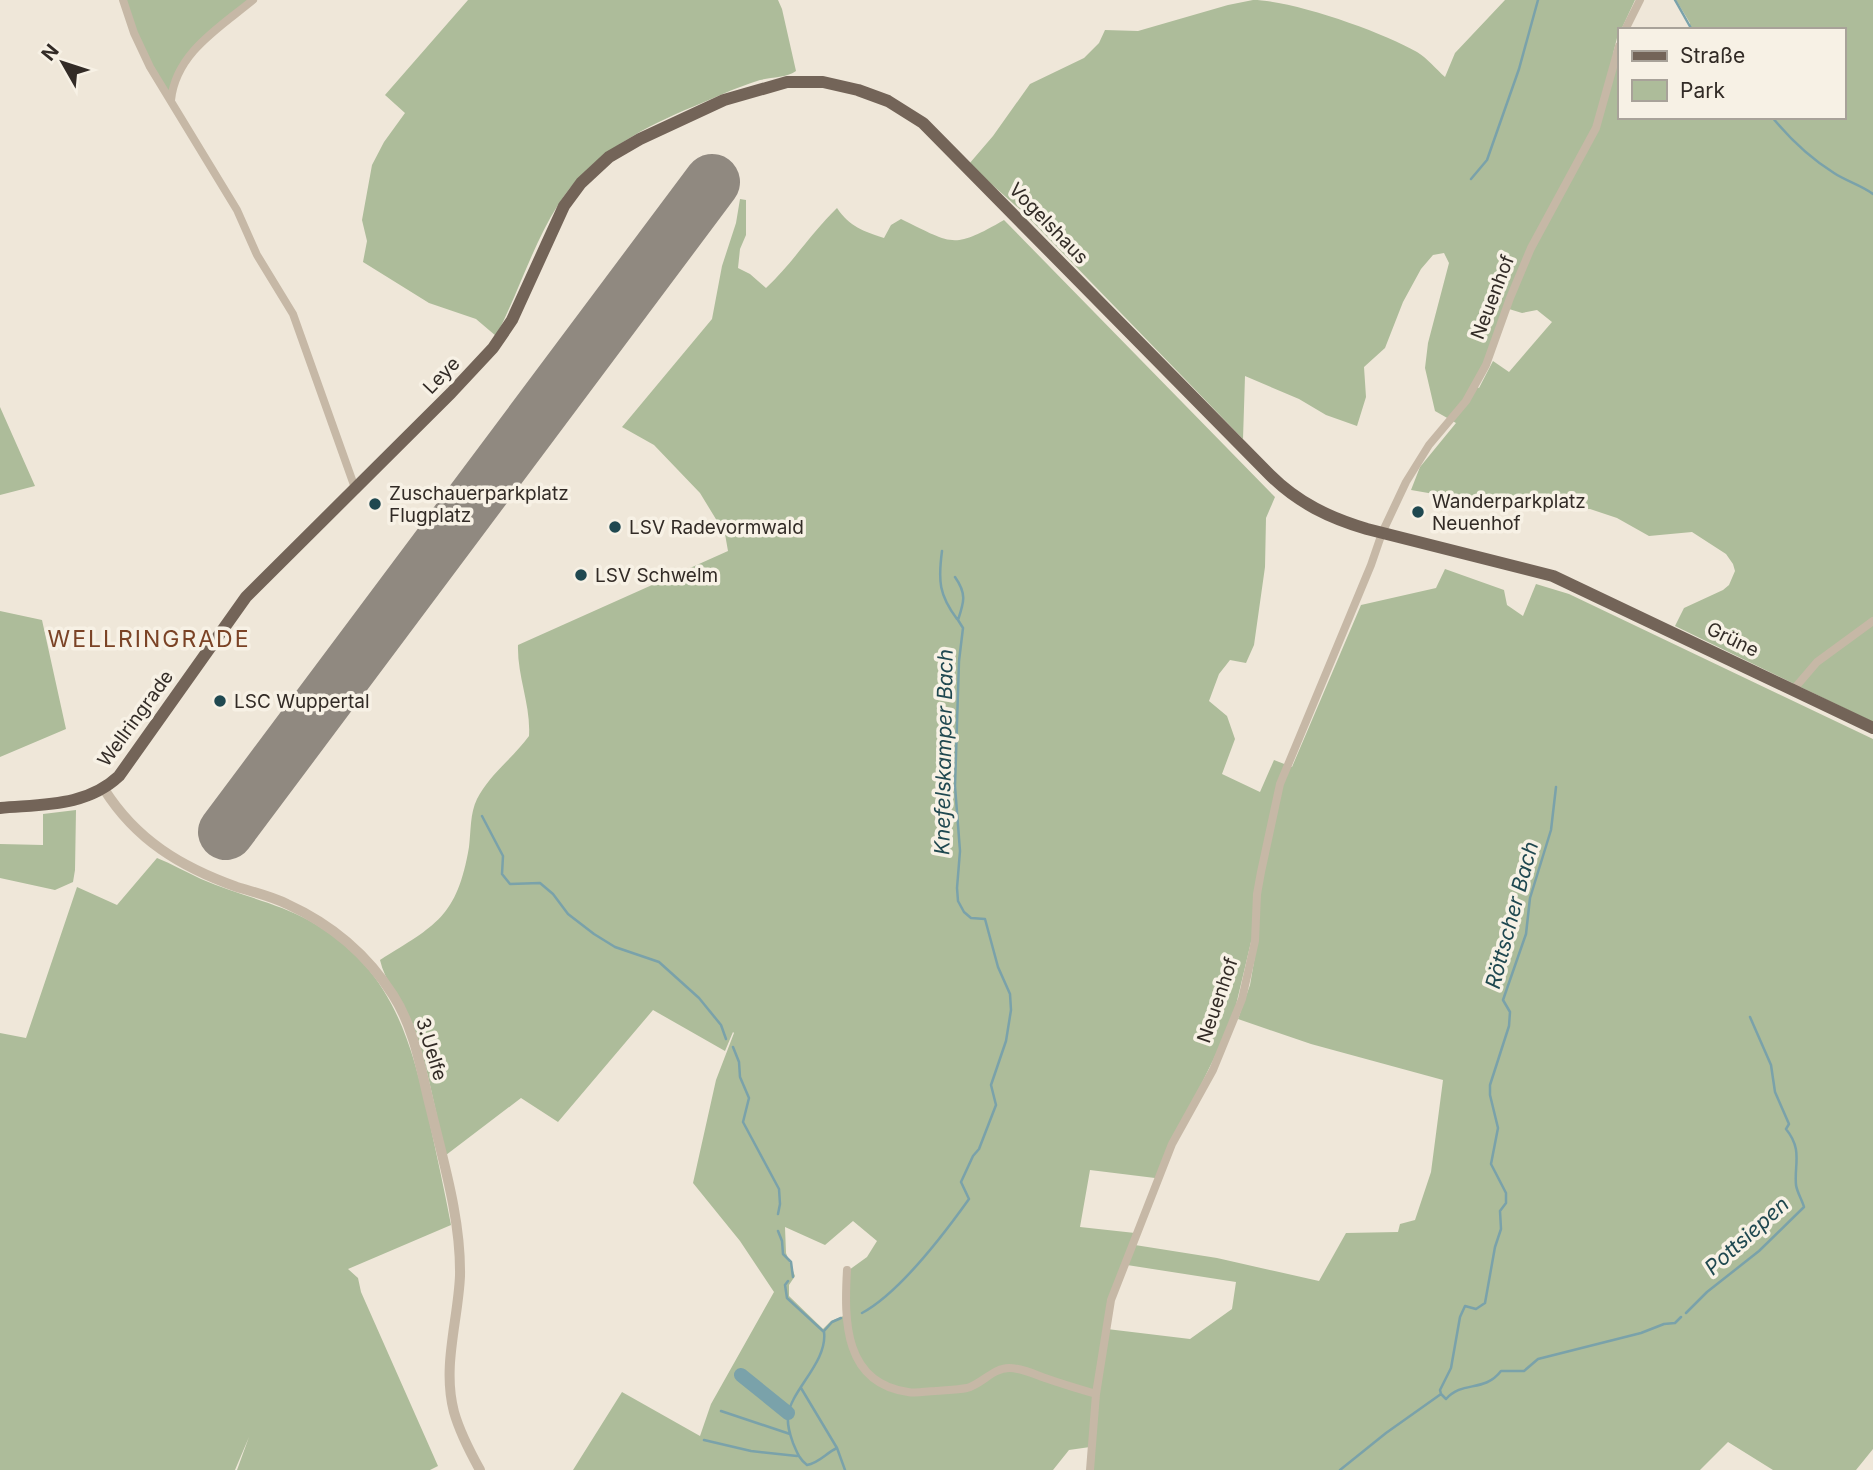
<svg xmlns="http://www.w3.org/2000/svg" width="1873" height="1470" font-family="Inter,sans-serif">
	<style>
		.green { fill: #adbc9a; fill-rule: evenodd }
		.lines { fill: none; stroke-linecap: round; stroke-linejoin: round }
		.stream { stroke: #7aa2aa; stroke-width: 2.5 }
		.river { stroke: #7aa2aa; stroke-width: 14 }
		.runway { stroke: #908980; stroke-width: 56 }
		.minor { stroke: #c6b8a6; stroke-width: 8 }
		.tertiary { stroke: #c6b8a6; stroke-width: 10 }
		.primary { stroke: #736458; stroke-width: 12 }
		.poi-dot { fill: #1f4850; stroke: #f7f1e5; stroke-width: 2.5 }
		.labels { text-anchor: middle; stroke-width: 7; stroke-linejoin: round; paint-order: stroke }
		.street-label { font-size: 19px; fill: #322b26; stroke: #f7f1e5 }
		.poi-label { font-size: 19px; fill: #322b26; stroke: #f7f1e5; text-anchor: start }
		.water-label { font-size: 21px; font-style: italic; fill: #1f4850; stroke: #f7f1e5 }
		.quarter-label { font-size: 23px; letter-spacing: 2px; fill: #7b4326; stroke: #f7f1e5 }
	</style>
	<rect width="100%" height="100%" fill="#efe7d9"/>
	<path class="green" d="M 125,0 L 251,0 L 209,33 L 168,93 L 135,33 Z
		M 468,0 L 778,0 L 782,9 L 796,71 C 786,78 772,77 760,80 C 734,88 710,100 685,110 C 637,131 587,158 558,205 C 533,244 518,294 496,336 L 476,319 L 429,303 L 363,262 L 367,241 L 362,220 L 372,165 L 384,142 L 405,113 L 385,95 Z
		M 1253,0 C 1292,0 1383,32 1417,52 C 1427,58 1436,69 1445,77 L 1455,53 L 1505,0 L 1635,0 L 1621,30 L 1619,30 L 1613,54 L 1619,60 L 1619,117 L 1843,117 L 1843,30 L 1690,30 L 1690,23 L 1676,0 L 1873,0 L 1873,722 L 1675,626 L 1684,608 L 1723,590 L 1729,585 L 1735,571 L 1733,564 L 1726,554 L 1692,532 L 1649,536 L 1617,518 L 1590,509 L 1515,508 L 1411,490 L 1420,467 L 1456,423 L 1435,411 L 1425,368 L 1428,343 L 1449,263 L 1444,253 L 1433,255 L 1421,269 L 1403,302 L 1385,348 L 1364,367 L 1366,397 L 1357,426 L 1326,415 L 1299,399 L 1245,376 L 1243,439 L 1024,213 L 969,164 L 993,136 L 1030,84 L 1084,58 L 1099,43 L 1105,30 L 1138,31 L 1228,5 ZM 1509,309 L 1522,313 L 1537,310 L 1552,322 L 1509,372 L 1493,361 L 1479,388 L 1473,385 Z
		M 740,199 L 746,200 L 746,235 L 740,249 L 738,268 L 750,274 L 766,288 C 792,264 811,233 837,208 C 850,227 863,231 884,238 L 891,225 L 901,219 C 953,244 952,250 1004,220 L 1275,497 L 1266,518 L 1265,567 L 1254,645 L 1246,663 L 1230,660 L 1219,674 L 1209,701 L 1227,716 L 1235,739 L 1222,774 L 1260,792 L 1274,760 L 1292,767 L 1361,605 L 1436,588 L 1445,569 L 1504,590 L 1507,605 L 1523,616 L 1536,584 L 1569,594 L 1873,739 L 1873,1449 L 1856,1470 L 1773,1470 L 1728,1442 L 1700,1470 L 1091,1470 L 1097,1394 L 1107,1329 L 1190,1339 L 1232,1309 L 1236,1282 L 1127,1265 L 1135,1245 L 1217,1258 L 1319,1281 L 1346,1233 L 1398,1232 L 1400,1224 L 1415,1220 L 1431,1172 L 1443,1080 L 1311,1044 L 1238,1019 L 1250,985 L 1257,944 L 1251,942 L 1236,1005 L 1223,1040 L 1155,1178 L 1090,1170 L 1080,1227 L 1135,1233 C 1111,1289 1102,1332 1095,1392 C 1079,1387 1064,1383 1049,1378 C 1035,1373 1022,1365 1008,1366 C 993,1368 983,1382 970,1386 C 958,1390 945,1388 933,1390 C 848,1397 845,1336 849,1270 L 867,1257 L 877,1241 L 853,1221 L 825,1245 L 785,1227 L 786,1253 L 795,1276 L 789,1285 L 789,1296 L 823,1329 L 831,1321 L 846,1315 C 848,1332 850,1354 859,1367 C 880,1397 938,1397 970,1388 C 984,1385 992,1371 1008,1369 C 1023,1367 1077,1389 1095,1396 L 1090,1447 L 1069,1450 L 1053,1470 L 573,1470 L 622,1392 L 700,1436 L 711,1404 L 774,1292 L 740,1241 L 693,1183 L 716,1080 L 734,1033 L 733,1032 L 725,1051 L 653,1010 L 558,1122 L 521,1098 L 446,1155 C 435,1112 428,1065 412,1023 C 403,1001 385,983 380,960 C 436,925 457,917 469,847 C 471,831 470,813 477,799 C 490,774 513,758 529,736 C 531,705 517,676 518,645 L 728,551 L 725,534 L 700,493 L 654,445 L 622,427 L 712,319 L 722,266 L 736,223 Z
		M 0,407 L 35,486 L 0,495 Z
		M 0,611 L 42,620 L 66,729 L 0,757 Z
		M 76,810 L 75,870 L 73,882 L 55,890 L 0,878 L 0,844 L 43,845 L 43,814 Z
		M 157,858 C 172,864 186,872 201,879 C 237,895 276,902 310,921 C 389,966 409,1033 428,1115 C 436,1152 444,1188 451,1225 L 348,1269 L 358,1278 L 361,1292 L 438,1466 L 430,1470 L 237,1470 L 249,1437 L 235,1470 L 0,1470 L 0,1033 L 26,1038 L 77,887 L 117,905 Z"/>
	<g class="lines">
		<path class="stream" d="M 1675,0 L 1692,30
			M 1772,117 C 1790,139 1810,158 1834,173 C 1846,181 1861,185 1873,194
			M 1471,179 L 1487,160 L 1519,69 L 1538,0
			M 942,551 C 938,581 939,595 957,619
			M 482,816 L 503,856 L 502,874 L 510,884 L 540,883 L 553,894 L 568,914 L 594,934 L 615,947 L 659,962 L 699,998 L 721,1025 L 726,1039
			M 733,1047 L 739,1062 L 740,1077 L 749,1098 L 743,1122 L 779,1189 L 780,1204 L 778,1214
			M 778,1231 L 782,1241 L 783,1254 L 791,1262 L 793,1277
			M 788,1281 L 785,1285 L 787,1298 L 824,1332
			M 862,1313 C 899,1293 944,1234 969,1199 L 961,1182 L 973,1156 L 979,1149 L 996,1105 L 991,1085 L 1006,1041 L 1011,1010 L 1010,994 L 998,967 L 985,919 L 971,918 L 964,912 L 958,901 L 957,888 L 960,851 L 955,786 L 959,661 L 963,628 L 958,620 C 964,602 967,594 955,577
			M 1686,1313 L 1707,1292 L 1759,1251 L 1804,1207 C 1802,1200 1797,1192 1796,1185 C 1794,1164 1803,1150 1786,1129 L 1789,1124 L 1775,1092 L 1771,1065 L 1750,1017
			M 824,1331 L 832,1322 L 841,1318
			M 824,1332 C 828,1362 790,1391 788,1416 C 787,1426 790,1434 793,1443 C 797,1452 799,1459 807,1465 C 819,1463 826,1453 837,1448 L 845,1470
			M 801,1388 L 837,1448
			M 1441,1394 L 1446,1399 C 1463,1380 1484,1393 1501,1371 L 1524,1371 L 1538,1359 L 1641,1333 L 1664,1324 L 1675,1323 L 1681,1317
			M 721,1411 L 790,1434
			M 704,1440 L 751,1451 L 797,1456
			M 1340,1470 L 1386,1433 L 1441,1394 L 1440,1390 L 1451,1368 L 1460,1317 L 1465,1306 L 1476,1309 L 1485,1303 L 1495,1247 L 1501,1229 L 1500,1211 L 1506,1203 L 1506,1193 L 1491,1164 L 1498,1128 L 1490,1095 L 1490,1085 L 1509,1026 L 1510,1012 L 1503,1000 L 1526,934 L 1530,898 L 1551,830 L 1556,787"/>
		<path class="river" d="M 741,1375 L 788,1413"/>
		<path class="runway" d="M 226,832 L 712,182"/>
		<path class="minor" d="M 123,0 L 134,33 L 150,67 L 237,210 L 257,255 L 293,314 L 355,488
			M 1625,30 L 1640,0
			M 171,100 C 176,53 219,28 253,0
			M 1793,690 L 1817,662 L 1873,621
			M 847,1270 C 844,1321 844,1383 908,1392 C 917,1394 926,1391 935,1391 C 945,1390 956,1390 967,1388 C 982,1384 993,1368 1009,1368 C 1022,1368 1034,1374 1045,1378 C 1062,1384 1079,1389 1096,1394
			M 1090,1470 L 1096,1394 L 1111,1300 L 1172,1144 L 1213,1070 L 1242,999 L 1255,941 L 1257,894 L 1261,872 L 1280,784 L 1371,565 L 1382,533 L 1406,482 L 1429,445 L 1466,401 L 1486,365 L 1510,298 L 1531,248 L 1596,128 L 1619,46"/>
		<path class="tertiary" d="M 104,789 C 136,840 181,867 237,887 C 253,892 271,896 287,904 C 331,924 367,954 393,995 C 415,1029 421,1071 431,1110 C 444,1164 461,1220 460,1276 C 458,1321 442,1367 454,1412 C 460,1433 470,1452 480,1470"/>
		<path class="primary" d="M 0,808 C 43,804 86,807 119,776 L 246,597 L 451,393 L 493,348 L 512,320 L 564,206 L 581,183 L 609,157 L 640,139 L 724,100 L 787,82 L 823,82 L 858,90 L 888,101 L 923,123 L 1270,475 C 1298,503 1330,518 1367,529 L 1553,576 L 1873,728"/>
	</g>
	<g class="poi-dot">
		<circle cx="375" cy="504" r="7"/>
		<circle cx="1418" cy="512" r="7"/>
		<circle cx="615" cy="527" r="7"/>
		<circle cx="581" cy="575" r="7"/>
		<circle cx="220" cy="701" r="7"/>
	</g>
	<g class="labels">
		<g class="street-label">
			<text transform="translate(1049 223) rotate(46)" y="7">Vogelshaus</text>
			<text transform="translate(1492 297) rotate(-69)" y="7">Neuenhof</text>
			<text transform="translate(441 375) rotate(-46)" y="7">Leye</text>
			<text transform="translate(1733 639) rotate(26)" y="7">Grüne</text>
			<text transform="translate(135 718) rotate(-54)" y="7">Wellringrade</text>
			<text transform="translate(1217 1000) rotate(-71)" y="7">Neuenhof</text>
			<text transform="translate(432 1049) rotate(73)" y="7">3.Uelfe</text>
		</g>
		<g class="poi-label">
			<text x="389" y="500">Zuschauerparkplatz<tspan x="389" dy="22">Flugplatz</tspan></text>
			<text x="1432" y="508">Wanderparkplatz<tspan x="1432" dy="22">Neuenhof</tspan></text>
			<text x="629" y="534">LSV Radevormwald</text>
			<text x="595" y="582">LSV Schwelm</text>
			<text x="234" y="708">LSC Wuppertal</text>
		</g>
		<g class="water-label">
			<text transform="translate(944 752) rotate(-89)" y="7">Knefelskamper Bach</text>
			<text transform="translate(1512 915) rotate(-75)" y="7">Röttscher Bach</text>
			<text transform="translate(1747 1236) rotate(-42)" y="7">Pottsiepen</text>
		</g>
		<g class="quarter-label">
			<text x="149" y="647">WELLRINGRADE</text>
		</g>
	</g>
	<rect x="1618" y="28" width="228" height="91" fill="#f7f1e5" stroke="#a8a299" stroke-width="2"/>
	<rect x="1632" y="51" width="35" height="10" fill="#736458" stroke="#a8a299" stroke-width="2"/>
	<text x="1680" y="63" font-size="21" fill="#322b26">Straße</text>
	<rect x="1632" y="80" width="35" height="21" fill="#adbc9a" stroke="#a8a299" stroke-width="2"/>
	<text x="1680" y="98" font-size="21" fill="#322b26">Park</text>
	<g transform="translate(63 63) rotate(309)" stroke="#f7f1e5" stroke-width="5" paint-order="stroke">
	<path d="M0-5L12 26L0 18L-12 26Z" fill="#322b26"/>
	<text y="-10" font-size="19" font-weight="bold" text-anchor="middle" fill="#322b26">N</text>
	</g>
</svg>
